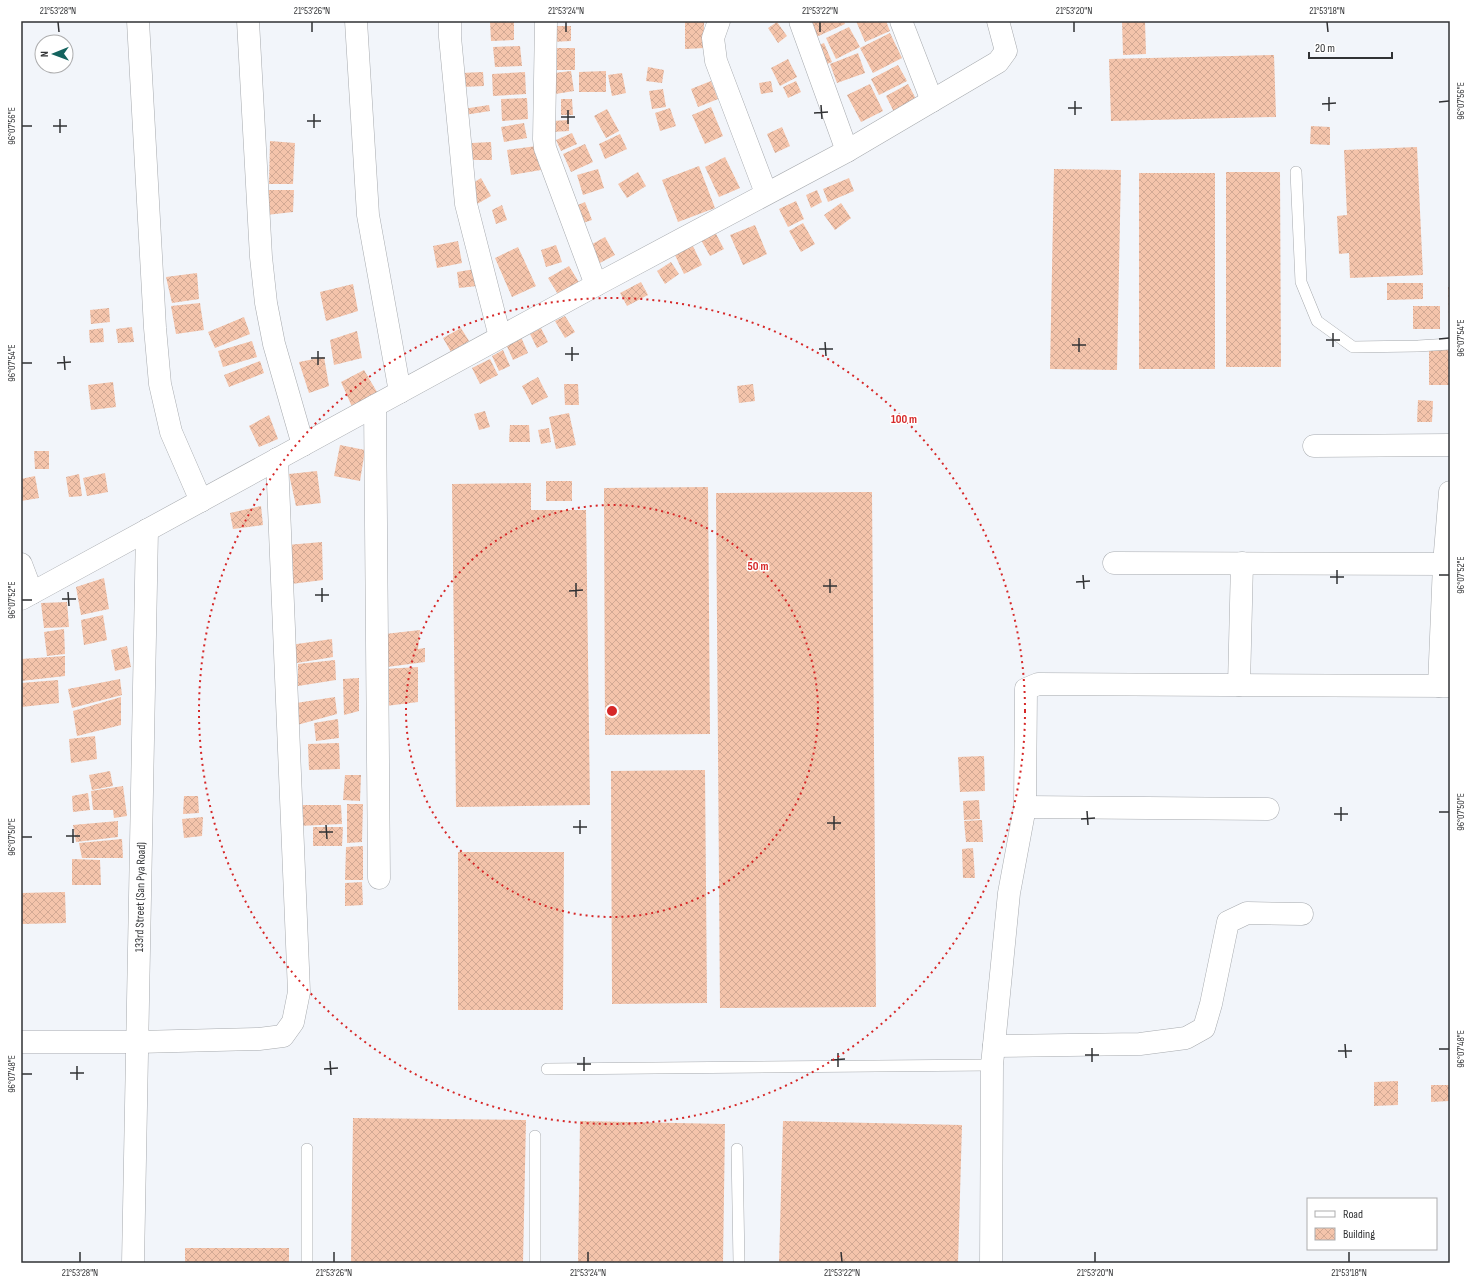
<svg xmlns="http://www.w3.org/2000/svg" width="1471" height="1284" font-family="'Sofia Sans Condensed',sans-serif">
	<style>
		.building { fill: url(#building-cross-hatch) }
		.lines { fill: none; stroke-linecap: round; stroke-linejoin: round }
		.service-casing { stroke: #a7aaae; stroke-width: 12 }
		.minor-casing { stroke: #a7aaae; stroke-width: 23 }
		.service { stroke: #fff; stroke-width: 11 }
		.minor { stroke: #fff; stroke-width: 22 }
		.ticks { fill: none; stroke: #313234; stroke-width: 1.5 }
		.ring { fill: none; stroke: #d62828; stroke-width: 2; stroke-dasharray: 2 4 }
		.labels { text-anchor: middle; stroke-width: 3; stroke-linejoin: round; paint-order: stroke }
		.street-label { font-size: 12px; fill: #313234; stroke: #fff }
		.centre { fill: #d62828; stroke: #fff; stroke-width: 2 }
		.ring-label { font-size: 12px; text-anchor: middle; font-weight: bold; fill: #d62828; stroke: #fff; stroke-width: 3; stroke-linejoin: round; paint-order: stroke }
		.neatline { fill: none; stroke: #313234; stroke-width: 1.5 }
		.ticks-label { font-size: 10px; text-anchor: middle; fill: #313234 }
	</style>
	<defs>
		<pattern id="building-cross-hatch" width="8" height="8" patternUnits="userSpaceOnUse"><rect width="8" height="8" fill="#f4c4ab"/><path d="M0 0l8 8M0 8l8-8" fill="none" stroke="#d2a994"/></pattern>
	</defs>
	<rect width="100%" height="100%" fill="#f2f5fa"/>
	<path class="building" d="M 490,21 L 514,21 L 514,40 L 491,41 Z
		M 805,21 L 844,21 L 845,24 L 814,38 Z
		M 856,21 L 886,21 L 890,31 L 865,42 Z
		M 1122,21 L 1145,21 L 1146,54 L 1123,55 Z
		M 685,22 L 704,22 L 704,48 L 685,49 Z
		M 777,22 L 787,36 L 778,43 L 768,28 Z
		M 551,26 L 571,26 L 571,41 L 551,42 Z
		M 849,27 L 860,47 L 836,59 L 826,38 Z
		M 890,33 L 902,58 L 873,73 L 860,48 Z
		M 824,43 L 832,62 L 822,66 L 814,47 Z
		M 520,46 L 522,66 L 495,67 L 493,47 Z
		M 556,48 L 575,48 L 575,70 L 557,70 Z
		M 858,53 L 865,73 L 837,83 L 830,64 Z
		M 1274,55 L 1276,117 L 1111,121 L 1109,59 Z
		M 788,59 L 797,77 L 780,86 L 771,68 Z
		M 898,65 L 907,81 L 879,95 L 871,79 Z
		M 648,67 L 664,70 L 662,83 L 646,81 Z
		M 571,71 L 574,91 L 549,95 L 546,74 Z
		M 606,71 L 606,92 L 579,92 L 579,72 Z
		M 483,72 L 484,86 L 462,87 L 461,73 Z
		M 525,72 L 526,94 L 493,96 L 492,74 Z
		M 622,73 L 626,93 L 612,96 L 608,75 Z
		M 711,81 L 718,99 L 698,107 L 691,89 Z
		M 771,81 L 773,92 L 761,94 L 759,83 Z
		M 796,81 L 801,92 L 788,98 L 783,87 Z
		M 870,84 L 883,111 L 861,122 L 847,95 Z
		M 908,84 L 916,99 L 894,112 L 886,96 Z
		M 663,89 L 666,107 L 652,109 L 649,91 Z
		M 527,98 L 528,119 L 502,121 L 501,99 Z
		M 561,99 L 572,99 L 573,115 L 561,115 Z
		M 489,105 L 490,111 L 464,115 L 463,109 Z
		M 711,107 L 723,136 L 705,144 L 692,115 Z
		M 670,108 L 676,126 L 660,131 L 655,113 Z
		M 607,109 L 619,131 L 606,138 L 594,116 Z
		M 569,120 L 569,131 L 552,132 L 552,121 Z
		M 524,123 L 527,138 L 504,142 L 501,127 Z
		M 1311,126 L 1330,127 L 1330,145 L 1310,144 Z
		M 782,127 L 790,146 L 775,153 L 767,134 Z
		M 572,133 L 577,144 L 561,151 L 556,140 Z
		M 620,134 L 627,149 L 605,159 L 599,144 Z
		M 270,141 L 295,143 L 293,184 L 269,184 Z
		M 491,142 L 492,160 L 472,160 L 472,143 Z
		M 585,144 L 593,162 L 571,172 L 563,154 Z
		M 537,146 L 541,170 L 511,175 L 507,150 Z
		M 1417,147 L 1423,275 L 1350,278 L 1349,253 L 1339,254 L 1337,216 L 1347,215 L 1344,150 Z
		M 725,157 L 740,188 L 719,197 L 705,167 Z
		M 699,166 L 715,208 L 678,222 L 662,180 Z
		M 598,169 L 604,188 L 583,195 L 577,175 Z
		M 1054,169 L 1121,170 L 1117,370 L 1050,369 Z
		M 638,172 L 646,186 L 627,198 L 618,184 Z
		M 1226,172 L 1280,172 L 1281,367 L 1226,367 Z
		M 1139,173 L 1215,173 L 1215,369 L 1139,369 Z
		M 481,178 L 491,196 L 477,204 L 468,186 Z
		M 849,178 L 854,191 L 828,202 L 823,189 Z
		M 265,190 L 294,190 L 293,212 L 266,215 Z
		M 817,190 L 822,202 L 811,208 L 806,195 Z
		M 796,201 L 804,219 L 788,227 L 779,209 Z
		M 585,202 L 592,220 L 580,224 L 573,207 Z
		M 841,203 L 851,218 L 835,230 L 824,215 Z
		M 502,205 L 507,220 L 496,224 L 492,210 Z
		M 803,223 L 815,244 L 801,252 L 789,231 Z
		M 755,225 L 767,254 L 743,265 L 730,235 Z
		M 715,232 L 724,249 L 710,256 L 701,240 Z
		M 605,237 L 615,255 L 596,265 L 587,247 Z
		M 458,241 L 462,263 L 437,268 L 433,246 Z
		M 692,244 L 702,265 L 684,274 L 674,253 Z
		M 556,245 L 562,262 L 546,267 L 541,250 Z
		M 518,247 L 536,286 L 512,297 L 495,258 Z
		M 671,262 L 679,274 L 665,284 L 657,271 Z
		M 569,266 L 580,284 L 559,296 L 548,278 Z
		M 475,269 L 477,286 L 459,288 L 457,272 Z
		M 197,273 L 199,299 L 172,303 L 166,277 Z
		M 641,282 L 648,295 L 627,306 L 620,293 Z
		M 1387,283 L 1423,283 L 1423,299 L 1387,300 Z
		M 353,284 L 358,311 L 326,321 L 320,292 Z
		M 1448,287 L 1450,287 L 1450,327 L 1449,327 Z
		M 200,303 L 204,330 L 176,334 L 171,306 Z
		M 1413,306 L 1440,306 L 1440,329 L 1413,329 Z
		M 109,308 L 110,322 L 91,324 L 90,310 Z
		M 565,316 L 575,332 L 565,338 L 555,321 Z
		M 244,317 L 250,334 L 215,348 L 208,332 Z
		M 132,327 L 134,342 L 118,343 L 116,329 Z
		M 103,328 L 104,342 L 90,343 L 89,330 Z
		M 461,328 L 469,341 L 451,352 L 443,338 Z
		M 541,328 L 548,342 L 537,348 L 530,334 Z
		M 357,331 L 362,358 L 334,365 L 330,340 Z
		M 521,337 L 528,353 L 513,360 L 506,344 Z
		M 252,341 L 257,357 L 223,367 L 218,351 Z
		M 503,350 L 510,366 L 499,371 L 492,356 Z
		M 1429,350 L 1450,350 L 1450,385 L 1429,385 Z
		M 324,357 L 329,386 L 309,393 L 299,362 Z
		M 490,359 L 498,375 L 480,384 L 472,368 Z
		M 260,361 L 264,373 L 229,387 L 224,375 Z
		M 364,370 L 377,392 L 353,409 L 341,382 Z
		M 538,377 L 548,397 L 532,405 L 522,386 Z
		M 113,382 L 116,407 L 91,410 L 88,385 Z
		M 564,384 L 578,384 L 579,405 L 565,405 Z
		M 753,384 L 755,401 L 739,403 L 737,386 Z
		M 1418,400 L 1433,401 L 1432,422 L 1417,422 Z
		M 485,411 L 490,427 L 479,430 L 474,414 Z
		M 569,413 L 576,445 L 556,449 L 549,417 Z
		M 269,415 L 278,439 L 259,447 L 249,426 Z
		M 510,425 L 529,425 L 530,442 L 509,442 Z
		M 549,428 L 551,442 L 541,444 L 538,430 Z
		M 340,445 L 365,450 L 360,481 L 334,476 Z
		M 34,451 L 49,451 L 49,469 L 35,469 Z
		M 317,471 L 321,503 L 296,506 L 289,474 Z
		M 105,473 L 108,492 L 87,496 L 83,478 Z
		M 79,474 L 82,496 L 69,497 L 66,477 Z
		M 35,476 L 39,498 L 21,501 L 21,479 Z
		M 546,481 L 572,481 L 572,501 L 546,501 Z
		M 531,483 L 531,510 L 586,510 L 590,805 L 456,807 L 452,484 Z
		M 708,487 L 710,734 L 605,735 L 604,488 Z
		M 872,492 L 876,1007 L 720,1008 L 716,493 Z
		M 261,506 L 263,525 L 233,529 L 230,513 Z
		M 322,542 L 323,580 L 291,584 L 287,545 Z
		M 104,578 L 109,609 L 81,615 L 76,587 Z
		M 67,602 L 69,627 L 44,628 L 41,603 Z
		M 103,615 L 107,640 L 84,645 L 81,620 Z
		M 64,629 L 65,654 L 47,656 L 44,632 Z
		M 420,630 L 418,649 L 425,648 L 425,662 L 387,667 L 385,634 Z
		M 332,639 L 333,657 L 291,664 L 290,645 Z
		M 127,646 L 131,667 L 115,671 L 111,650 Z
		M 65,656 L 65,676 L 21,681 L 21,659 Z
		M 335,660 L 336,680 L 298,686 L 298,664 Z
		M 418,667 L 418,702 L 386,706 L 384,669 Z
		M 359,678 L 359,711 L 344,715 L 343,679 Z
		M 120,679 L 122,695 L 72,708 L 68,689 Z
		M 58,680 L 59,703 L 21,707 L 21,683 Z
		M 121,697 L 121,725 L 77,736 L 73,711 Z
		M 335,697 L 337,714 L 297,725 L 296,703 Z
		M 338,719 L 339,738 L 316,741 L 314,723 Z
		M 95,736 L 97,759 L 71,763 L 69,739 Z
		M 339,743 L 340,769 L 309,770 L 308,744 Z
		M 984,756 L 985,791 L 960,792 L 958,757 Z
		M 705,770 L 707,1003 L 612,1004 L 611,771 Z
		M 110,771 L 113,786 L 92,790 L 89,775 Z
		M 345,775 L 361,775 L 360,801 L 343,800 Z
		M 123,786 L 127,816 L 114,818 L 113,810 L 93,810 L 91,791 Z
		M 88,793 L 90,810 L 73,812 L 72,796 Z
		M 184,796 L 198,796 L 199,813 L 183,814 Z
		M 979,800 L 980,819 L 964,820 L 963,801 Z
		M 347,804 L 363,804 L 362,842 L 347,843 Z
		M 297,805 L 341,805 L 342,824 L 298,826 Z
		M 203,817 L 202,836 L 184,838 L 182,819 Z
		M 982,820 L 983,842 L 966,842 L 964,821 Z
		M 118,821 L 118,837 L 76,842 L 73,825 Z
		M 313,827 L 343,827 L 342,846 L 313,846 Z
		M 122,839 L 123,858 L 82,858 L 79,843 Z
		M 363,846 L 363,880 L 345,880 L 346,847 Z
		M 973,848 L 975,878 L 963,878 L 962,849 Z
		M 458,852 L 564,852 L 563,1010 L 458,1010 Z
		M 72,859 L 100,860 L 101,885 L 72,885 Z
		M 362,882 L 363,905 L 345,906 L 345,883 Z
		M 65,892 L 66,923 L 22,924 L 21,893 Z
		M 1398,1081 L 1398,1105 L 1374,1106 L 1374,1082 Z
		M 1431,1085 L 1449,1085 L 1449,1101 L 1431,1102 Z
		M 353,1118 L 526,1120 L 523,1263 L 351,1263 Z
		M 580,1121 L 725,1124 L 723,1263 L 578,1263 Z
		M 783,1121 L 962,1125 L 958,1263 L 779,1263 Z
		M 185,1248 L 289,1248 L 289,1263 L 185,1263 Z"/>
	<g class="lines">
		<defs>
			<path id="service" d="M 1296,172 L 1301,282 L 1317,321 L 1353,347 L 1418,346 L 1450,344
				M 547,1069 L 992,1065
				M 307,1149 L 307,1263
				M 737,1149 L 739,1263
				M 535,1263 L 535,1136"/>
			<g id="minor">
				<path d="M 138,21 L 155,328 L 160,384 L 171,432 L 201,501"/>
				<path d="M 248,21 L 261,257 L 266,303 L 274,344 L 303,445"/>
				<path d="M 356,21 L 368,215 L 400,392"/>
				<path d="M 450,21 L 450,37 L 466,204 L 500,337"/>
				<path d="M 546,21 L 544,139 L 545,148 L 596,285"/>
				<path d="M 719,21 L 713,38 L 716,61 L 766,193"/>
				<path d="M 800,21 L 847,151"/>
				<path d="M 901,21 L 932,101"/>
				<path d="M 375,406 L 379,878"/>
				<path d="M 1314,446 L 1450,445"/>
				<path d="M 1114,563 L 1450,564"/>
				<path d="M 21,564 L 32,593"/>
				<path d="M 21,599 L 596,285 L 847,151 L 998,62 L 1006,51 L 998,21"/>
				<path d="M 1239,685 L 1242,563"/>
				<path d="M 1439,686 L 1444,564 L 1450,492"/>
				<path d="M 1025,807 L 1268,809"/>
				<path d="M 21,1042 L 138,1042 L 259,1039 L 283,1036 L 293,1022 L 299,992 L 277,459"/>
				<path d="M 994,1046 L 1140,1044 L 1186,1038 L 1204,1028 L 1211,1004 L 1228,922 L 1247,913 L 1302,914"/>
				<path id="s1" d="M 133,1263 L 147,530"/>
				<path d="M 991,1263 L 992,1065 L 1009,893 L 1025,807 L 1026,689 L 1038,684 L 1450,686"/>
			</g>
		</defs>
		<use href="#service" class="service-casing"/>
		<use href="#minor" class="minor-casing"/>
		<use href="#service" class="service"/>
		<use href="#minor" class="minor"/>
	</g>
	<path class="ticks" d="M 58,22 L 59,32M 312,22 L 312,32M 566,22 L 566,32M 820,22 L 820,32M 1074,22 L 1074,32M 1327,22 L 1328,32M 1329,97 L 1329,111M 1075,101 L 1075,115M 1439,102 L 1449,101M 1322,104 L 1336,103M 821,105 L 822,119M 1068,108 L 1082,108M 568,110 L 568,124M 814,113 L 828,112M 314,114 L 314,128M 561,117 L 575,117M 60,119 L 60,133M 307,121 L 321,121M 22,126 L 32,126M 53,126 L 67,126M 1333,333 L 1333,347M 1079,338 L 1079,352M 1439,339 L 1449,338M 1326,340 L 1340,340M 825,342 L 826,356M 1072,345 L 1086,345M 572,347 L 572,361M 819,349 L 833,349M 318,351 L 318,365M 565,354 L 579,354M 64,356 L 65,370M 311,358 L 325,358M 22,363 L 32,363M 57,363 L 71,362M 1337,570 L 1337,584M 1083,575 L 1084,589M 1439,575 L 1449,575M 1330,577 L 1344,577M 830,579 L 830,593M 1076,582 L 1090,581M 576,583 L 576,597M 823,586 L 837,586M 322,588 L 322,602M 569,591 L 583,590M 68,592 L 69,606M 315,595 L 329,595M 62,599 L 76,599M 22,600 L 32,600M 1341,807 L 1341,821M 1087,811 L 1088,825M 1439,812 L 1449,812M 1334,814 L 1348,814M 834,816 L 834,830M 1081,819 L 1095,818M 580,820 L 580,834M 827,823 L 841,823M 326,825 L 327,839M 573,827 L 587,827M 73,829 L 73,843M 319,832 L 333,832M 66,836 L 80,836M 22,837 L 32,837M 1345,1044 L 1346,1058M 1092,1048 L 1092,1062M 1439,1049 L 1449,1049M 1338,1051 L 1352,1051M 838,1053 L 838,1067M 1085,1055 L 1099,1055M 584,1057 L 584,1071M 831,1060 L 845,1059M 330,1061 L 331,1075M 577,1064 L 591,1064M 77,1066 L 77,1080M 324,1069 L 338,1068M 70,1073 L 84,1073M 22,1074 L 32,1074M 80,1252 L 80,1262M 334,1252 L 334,1262M 588,1252 L 588,1262M 841,1252 L 842,1262M 1095,1252 L 1095,1262M 1349,1252 L 1349,1262"/>
	<g class="ring">
		<circle cx="612" cy="711" r="206"/>
		<circle cx="612" cy="711" r="413"/>
	</g>
	<g class="labels">
		<g class="street-label">
			<text dy="4" stroke="none"><textPath href="#s1" startOffset="366">133rd Street (San Pya Road)</textPath></text>
		</g>
	</g>
	<circle cx="612" cy="711" r="6" class="centre"/>
	<g class="ring-label">
		<text x="904" y="423">100 m</text>
		<text x="758" y="570">50 m</text>
	</g>
	<rect width="1471" height="1284" fill="none" stroke="#ffffff" stroke-width="44"/>
	<rect x="1307" y="1198" width="130" height="52" fill="#ffffff" stroke="#adadae"/>
	<rect x="1315" y="1211" width="20" height="6" fill="#ffffff" stroke="#adadae"/>
	<text x="1343" y="1218" font-size="12" fill="#313234">Road</text>
	<rect x="1315" y="1228" width="20" height="12" fill="url(#building-cross-hatch)" stroke="#adadae"/>
	<text x="1343" y="1238" font-size="12" fill="#313234">Building</text>
	<g transform="translate(54 54) rotate(269)"><circle r="19" fill="#ffffff" stroke="#adadae"/>
	<path d="M0-3L7 15L0 10L-7 15Z" fill="#14635e"/>
	<text y="-6" font-size="11" font-weight="bold" text-anchor="middle" fill="#313234">N</text>
	</g>
	<path d="M1309 52v6h83v-6" fill="none" stroke="#313234" stroke-width="2"/>
	<text x="1315" y="52" font-size="12" fill="#313234" stroke="#ffffff" stroke-width="3" paint-order="stroke">20 m</text>
	<rect x="22" y="22" width="1427" height="1240" class="neatline"/>
	<g class="ticks-label">
		<text x="58" y="14">21°53'28"N</text>
		<text x="312" y="14">21°53'26"N</text>
		<text x="566" y="14">21°53'24"N</text>
		<text x="820" y="14">21°53'22"N</text>
		<text x="1074" y="14">21°53'20"N</text>
		<text x="1327" y="14">21°53'18"N</text>
		<text transform="translate(1460 101) rotate(-90)" y="4">96°07'56"E</text>
		<text transform="translate(11 126) rotate(-90)" y="4">96°07'56"E</text>
		<text transform="translate(1460 338) rotate(-90)" y="4">96°07'54"E</text>
		<text transform="translate(11 363) rotate(-90)" y="4">96°07'54"E</text>
		<text transform="translate(1460 575) rotate(-90)" y="4">96°07'52"E</text>
		<text transform="translate(11 600) rotate(-90)" y="4">96°07'52"E</text>
		<text transform="translate(1460 812) rotate(-90)" y="4">96°07'50"E</text>
		<text transform="translate(11 837) rotate(-90)" y="4">96°07'50"E</text>
		<text transform="translate(1460 1049) rotate(-90)" y="4">96°07'48"E</text>
		<text transform="translate(11 1074) rotate(-90)" y="4">96°07'48"E</text>
		<text x="80" y="1276">21°53'28"N</text>
		<text x="334" y="1276">21°53'26"N</text>
		<text x="588" y="1276">21°53'24"N</text>
		<text x="842" y="1276">21°53'22"N</text>
		<text x="1095" y="1276">21°53'20"N</text>
		<text x="1349" y="1276">21°53'18"N</text>
	</g>
</svg>
